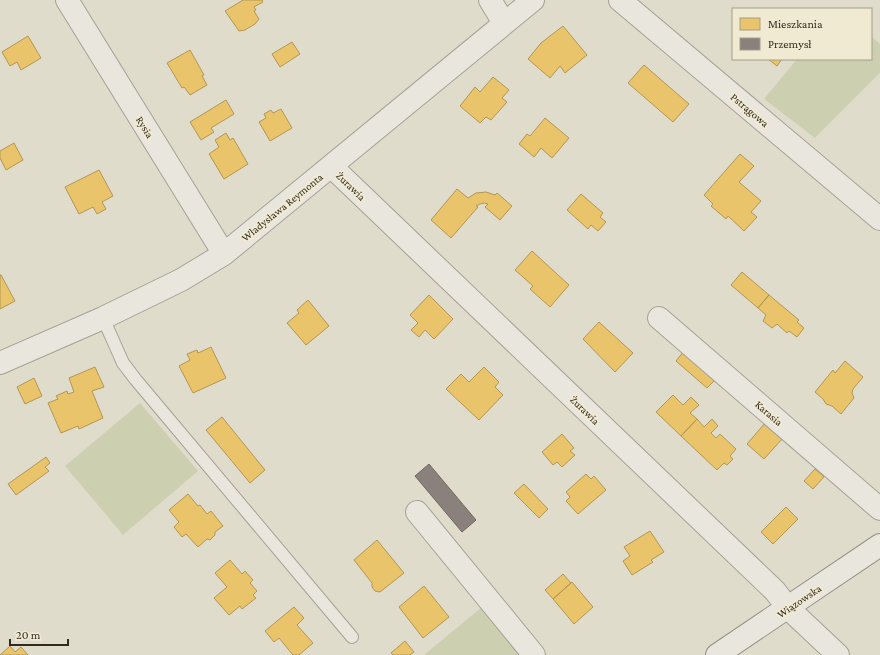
<svg xmlns="http://www.w3.org/2000/svg" width="880" height="655" font-family="'Crimson Pro',serif">
	<style>
		.green { fill: #cccfb0 }
		.homes { fill: #e9c46a; stroke: #b29654 }
		.industry { fill: #8a817c; stroke: #706760 }
		.lines { fill: none; stroke-linecap: round; stroke-linejoin: round }
		.service-casing { stroke: #a5a195; stroke-width: 14 }
		.minor-casing { stroke: #a5a195; stroke-width: 24 }
		.secondary-casing { stroke: #959085; stroke-width: 24 }
		.service { stroke: #e8e6dd; stroke-width: 12 }
		.minor { stroke: #e8e6dd; stroke-width: 22 }
		.secondary { stroke: #e8e6dd; stroke-width: 22 }
		.labels { text-anchor: middle; stroke-width: 4; stroke-linejoin: round; paint-order: stroke }
		.street-label { font-size: 11px; fill: #322a1f; stroke: #f0ead2 }
	</style>
	<rect width="100%" height="100%" fill="#e0dccc"/>
	<path class="green" d="M 871,36 L 880,44 L 880,73 L 815,138 L 764,99 L 797,59 L 871,59 Z
		M 140,403 L 198,471 L 123,535 L 65,466 Z
		M 482,607 L 522,655 L 424,655 Z"/>
	<path class="homes" d="M 243,0 L 262,0 L 263,2 L 254,7 L 256,10 L 254,11 L 259,19 L 255,24 L 245,30 L 239,31 L 225,11 Z
		M 563,26 L 587,55 L 565,73 L 560,66 L 550,78 L 528,59 L 541,43 Z
		M 28,36 L 41,58 L 21,70 L 17,62 L 10,66 L 2,52 Z
		M 292,42 L 300,54 L 280,67 L 272,54 Z
		M 190,50 L 204,75 L 202,76 L 207,85 L 190,95 L 184,87 L 182,88 L 167,63 Z
		M 768,59 L 782,59 L 777,66 Z
		M 644,65 L 689,104 L 673,122 L 628,83 Z
		M 493,77 L 509,90 L 502,98 L 507,102 L 491,120 L 486,117 L 480,123 L 460,106 L 475,87 L 480,92 Z
		M 226,100 L 234,114 L 211,128 L 214,132 L 201,140 L 190,122 Z
		M 281,109 L 292,128 L 270,141 L 259,122 L 266,118 L 264,114 L 271,110 L 273,113 Z
		M 545,118 L 569,138 L 552,158 L 541,148 L 534,157 L 519,144 L 527,134 L 530,136 Z
		M 226,133 L 230,140 L 233,138 L 248,164 L 224,179 L 209,154 L 219,147 L 215,140 Z
		M 14,143 L 23,160 L 6,170 L 0,158 L 0,151 Z
		M 740,154 L 754,166 L 739,182 L 761,201 L 751,212 L 757,217 L 744,231 L 728,216 L 726,219 L 711,206 L 713,204 L 704,195 Z
		M 99,170 L 113,196 L 102,202 L 106,209 L 97,214 L 93,207 L 79,214 L 65,187 Z
		M 457,189 L 468,198 L 476,193 L 486,192 L 495,195 L 497,193 L 512,206 L 500,220 L 485,207 L 488,204 L 484,203 L 480,204 L 476,206 L 478,207 L 451,238 L 431,220 Z
		M 581,194 L 603,213 L 600,217 L 606,222 L 598,231 L 591,225 L 588,229 L 567,210 Z
		M 532,251 L 569,285 L 550,307 L 530,289 L 533,286 L 515,270 Z
		M 742,272 L 769,295 L 758,308 L 731,285 Z
		M 0,275 L 1,275 L 15,301 L 0,309 Z
		M 429,295 L 453,319 L 434,339 L 425,330 L 419,337 L 411,330 L 418,323 L 410,315 Z
		M 769,295 L 799,320 L 797,322 L 804,328 L 797,337 L 789,331 L 787,333 L 777,324 L 772,328 L 763,321 L 766,315 L 758,308 Z
		M 308,300 L 329,326 L 306,345 L 287,323 L 299,313 L 297,310 Z
		M 599,322 L 633,353 L 615,372 L 583,339 Z
		M 211,347 L 226,378 L 193,393 L 179,366 L 190,360 L 187,354 L 197,350 L 198,353 Z
		M 684,351 L 716,379 L 707,388 L 676,361 Z
		M 845,361 L 863,377 L 853,389 L 852,393 L 854,398 L 841,414 L 832,406 L 826,404 L 823,399 L 815,392 L 833,370 L 835,373 Z
		M 95,367 L 104,387 L 92,391 L 103,418 L 79,429 L 78,426 L 61,433 L 48,403 L 58,399 L 56,396 L 67,391 L 68,394 L 74,392 L 69,378 Z
		M 484,367 L 499,382 L 495,387 L 503,395 L 479,420 L 446,389 L 461,374 L 469,382 Z
		M 34,378 L 42,396 L 25,404 L 17,387 Z
		M 673,395 L 683,405 L 691,397 L 699,405 L 690,413 L 697,419 L 681,436 L 656,412 Z
		M 222,417 L 265,470 L 250,483 L 206,430 Z
		M 697,419 L 704,427 L 712,419 L 718,426 L 711,433 L 716,438 L 720,434 L 736,449 L 730,456 L 733,459 L 727,465 L 724,463 L 717,470 L 681,436 Z
		M 765,423 L 783,438 L 764,459 L 747,444 Z
		M 562,434 L 574,448 L 570,451 L 575,455 L 562,467 L 557,462 L 553,465 L 542,452 Z
		M 46,457 L 50,463 L 45,467 L 49,471 L 16,495 L 8,484 Z
		M 815,469 L 824,477 L 813,489 L 804,481 Z
		M 586,474 L 591,479 L 594,476 L 606,490 L 578,514 L 566,501 L 570,497 L 566,492 Z
		M 524,484 L 548,509 L 539,518 L 514,493 Z
		M 188,494 L 198,506 L 200,505 L 207,514 L 211,511 L 223,526 L 215,532 L 215,535 L 210,540 L 207,539 L 198,547 L 186,534 L 182,537 L 174,527 L 179,522 L 169,510 Z
		M 786,507 L 798,519 L 773,544 L 761,532 Z
		M 650,531 L 664,552 L 651,560 L 653,562 L 632,575 L 623,561 L 630,556 L 624,547 Z
		M 377,540 L 404,573 L 380,592 L 375,591 L 372,587 L 372,583 L 354,560 Z
		M 230,560 L 242,574 L 245,571 L 253,580 L 250,583 L 257,591 L 253,595 L 256,598 L 242,609 L 240,606 L 229,615 L 214,598 L 227,587 L 215,573 Z
		M 563,574 L 571,583 L 553,599 L 545,590 Z
		M 572,582 L 593,607 L 574,624 L 553,599 Z
		M 424,586 L 449,617 L 423,638 L 399,607 Z
		M 294,607 L 304,618 L 297,625 L 313,643 L 299,655 L 293,655 L 279,638 L 274,642 L 265,631 Z
		M 405,641 L 414,652 L 410,655 L 393,655 L 391,653 Z
		M 10,646 L 15,652 L 21,647 L 28,655 L 0,655 Z"/>
	<path class="industry" d="M 429,464 L 476,520 L 462,532 L 415,476 Z"/>
	<g class="lines">
		<defs>
			<path id="service" d="M 103,318 L 123,363 L 136,380 L 352,637"/>
			<path id="minor" d="M 67,0 L 224,254
				M 490,0 L 504,23
				M 620,0 L 880,219
				M 331,166 L 775,591 L 788,608 L 838,655
				M 659,318 L 880,509
				M 0,363 L 103,318 L 181,280 L 224,254 L 533,0
				M 417,512 L 534,655"/>
			<path id="secondary" d="M 717,655 L 880,545"/>
		</defs>
		<use href="#service" class="service-casing"/>
		<use href="#minor" class="minor-casing"/>
		<use href="#secondary" class="secondary-casing"/>
		<use href="#service" class="service"/>
		<use href="#minor" class="minor"/>
		<use href="#secondary" class="secondary"/>
	</g>
	<g class="labels">
		<g class="street-label">
			<text transform="translate(750 110) rotate(40)" y="4">Pstrągowa</text>
			<text transform="translate(145 127) rotate(58)" y="4">Rysia</text>
			<text transform="translate(351 186) rotate(44)" y="4">Żurawia</text>
			<text transform="translate(282 207) rotate(-39)" y="4">Władysława Reymonta</text>
			<text transform="translate(585 410) rotate(44)" y="4">Żurawia</text>
			<text transform="translate(769 413) rotate(41)" y="4">Karasia</text>
			<text transform="translate(799 601) rotate(-34)" y="4">Wiązowska</text>
		</g>
	</g>
	<rect x="732" y="8" width="140" height="52" fill="#f0ead2" stroke="#a49d8a"/>
	<rect x="740" y="18" width="20" height="12" fill="#e9c46a" stroke="#a49d8a"/>
	<text x="768" y="28" font-size="12" fill="#322a1f">Mieszkania</text>
	<rect x="740" y="38" width="20" height="12" fill="#8a817c" stroke="#a49d8a"/>
	<text x="768" y="48" font-size="12" fill="#322a1f">Przemysł</text>
	<path d="M10 639v6h58v-6" fill="none" stroke="#322a1f" stroke-width="2"/>
	<text x="16" y="639" font-size="12" fill="#322a1f" stroke="#f0ead2" stroke-width="3" paint-order="stroke">20 m</text>
</svg>
